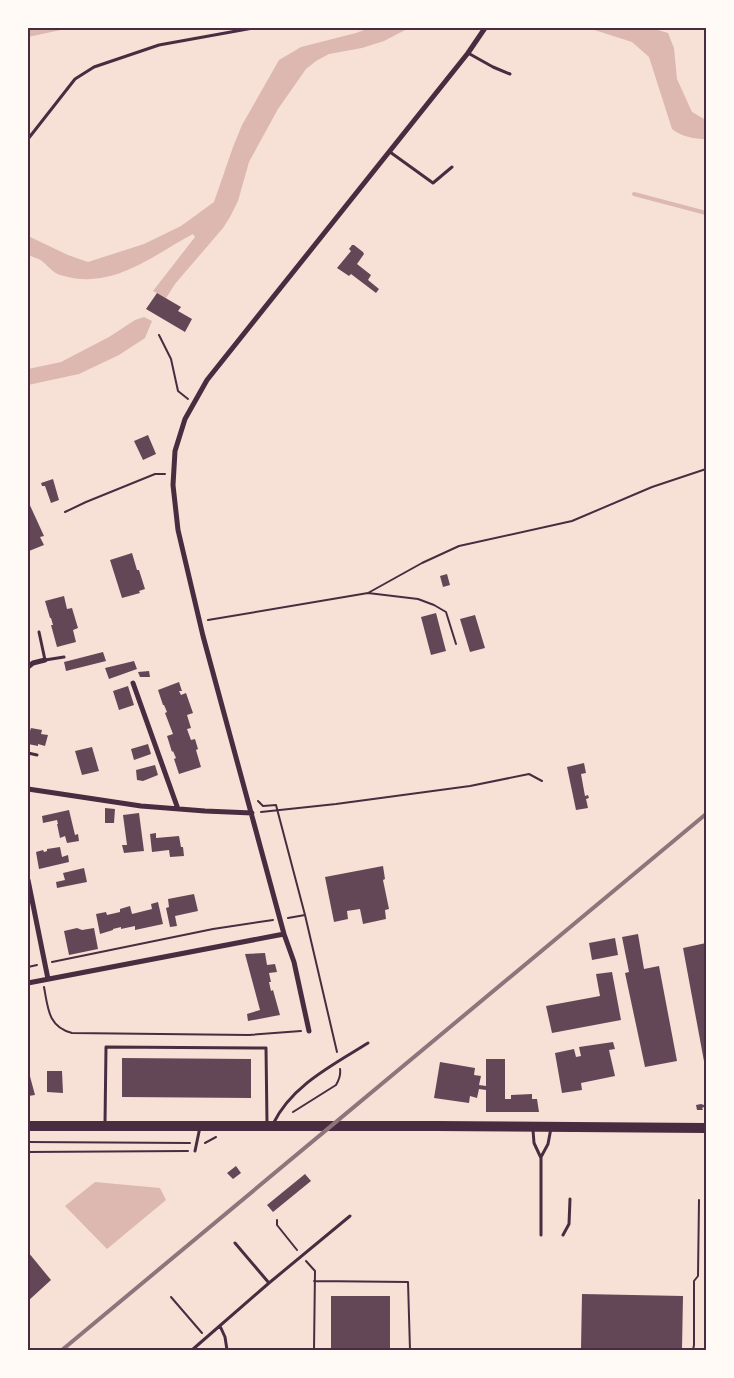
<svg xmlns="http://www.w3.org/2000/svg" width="734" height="1378" font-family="'Titillium Web',sans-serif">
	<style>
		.water { fill: #dcb8b0 }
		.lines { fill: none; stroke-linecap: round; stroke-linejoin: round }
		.stream { stroke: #dcb8b0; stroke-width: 4 }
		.building { fill: #644757 }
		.path { stroke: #4a2c40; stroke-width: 2 }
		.service { stroke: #4a2c40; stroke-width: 3 }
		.minor { stroke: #4a2c40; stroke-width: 5 }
		.primary { stroke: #4a2c40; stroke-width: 10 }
		.rail { stroke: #8f747c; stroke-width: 4 }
		.neatline { fill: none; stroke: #4a2c40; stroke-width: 2 }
	</style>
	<rect width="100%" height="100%" fill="#f7e1d7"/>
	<path class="water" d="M 28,28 L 70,28 L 28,37 Z
		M 369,28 L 409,28 L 384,41 L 362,48 L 329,54 L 316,61 L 306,69 L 278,109 L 249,162 L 238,201 L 230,217 L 223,228 L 175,284 L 166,298 L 153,291 L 195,237 L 193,234 C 150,257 112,291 60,275 C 53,273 47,265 42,261 C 38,258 32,257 28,255 L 28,236 L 68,255 L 88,262 L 144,244 L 181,226 L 214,202 L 233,147 L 242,125 L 279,60 L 301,47 L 356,33 Z
		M 588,28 L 651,28 L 668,33 L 674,48 L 677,79 L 692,112 L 706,120 L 706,139 C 695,139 682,137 672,129 L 649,57 L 632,42 Z
		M 144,317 L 152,321 L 145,338 L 119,355 L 79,374 L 28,385 L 28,369 L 61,362 L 109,337 L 135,320 Z
		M 95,1182 L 160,1188 L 166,1200 L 107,1249 L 65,1206 Z"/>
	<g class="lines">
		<path class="stream" d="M 634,194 L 706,213"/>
	</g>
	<path class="building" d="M 352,245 L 354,245 L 363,252 L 364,254 L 357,264 L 371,275 L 368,280 L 379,289 L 376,293 L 351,274 L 349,276 L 337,268 L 351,251 L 349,249 Z
		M 157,293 L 181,307 L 178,311 L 192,319 L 185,332 L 146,309 Z
		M 148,435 L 156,454 L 143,460 L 134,441 Z
		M 53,479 L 59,500 L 51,503 L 45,486 L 42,486 L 41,483 Z
		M 28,501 L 44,536 L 40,537 L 44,545 L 29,551 L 28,549 Z
		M 132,553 L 137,570 L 139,570 L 145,589 L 139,591 L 140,593 L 122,598 L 110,560 Z
		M 447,574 L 450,585 L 443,587 L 440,576 Z
		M 64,596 L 67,609 L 72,608 L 78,628 L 73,630 L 76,642 L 57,647 L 51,625 L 53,625 L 51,618 L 50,618 L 45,601 Z
		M 436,613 L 446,651 L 431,655 L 421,617 Z
		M 475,615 L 485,648 L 470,652 L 460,619 Z
		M 103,652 L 106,661 L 66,671 L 64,662 Z
		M 134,661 L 137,669 L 109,679 L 105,668 Z
		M 149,671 L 150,677 L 140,677 L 138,672 Z
		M 179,682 L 182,691 L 179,691 L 181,695 L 186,693 L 193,713 L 187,715 L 191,728 L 187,729 L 191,740 L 195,739 L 198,749 L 196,750 L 201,767 L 179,774 L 174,759 L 176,758 L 173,751 L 172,752 L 167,736 L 173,734 L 165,713 L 167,712 L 164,705 L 163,705 L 158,690 Z
		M 128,686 L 134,705 L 119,710 L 113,691 Z
		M 31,728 L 42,730 L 41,734 L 48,735 L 45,746 L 38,744 L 38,746 L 28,744 L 28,730 L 30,731 Z
		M 148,744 L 151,754 L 134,760 L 131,749 Z
		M 92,747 L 99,771 L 82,775 L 75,751 Z
		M 584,763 L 586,773 L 581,774 L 585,796 L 588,795 L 589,798 L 586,799 L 588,808 L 576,810 L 567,767 Z
		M 155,765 L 158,775 L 143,781 L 137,780 L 136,770 Z
		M 105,808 L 115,809 L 114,823 L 105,823 Z
		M 69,810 L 75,835 L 78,834 L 79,841 L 67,843 L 65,836 L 60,838 L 57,824 L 58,824 L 57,820 L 43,823 L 42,816 Z
		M 139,813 L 144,851 L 124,853 L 122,845 L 127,845 L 123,815 Z
		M 156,833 L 156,838 L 179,836 L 181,847 L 183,847 L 184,856 L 170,857 L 169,850 L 152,852 L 150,834 Z
		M 60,847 L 62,857 L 68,855 L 69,862 L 39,869 L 36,852 L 43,850 L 44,852 L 47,851 L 47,849 Z
		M 383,866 L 385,879 L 383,880 L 389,909 L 385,910 L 386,919 L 363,924 L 360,909 L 347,911 L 348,919 L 334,922 L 325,877 Z
		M 84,868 L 87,882 L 57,888 L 56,882 L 65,880 L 63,873 Z
		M 194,894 L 198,911 L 175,916 L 177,926 L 170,927 L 166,908 L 169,907 L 168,899 Z
		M 158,902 L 163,924 L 135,930 L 135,926 L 121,929 L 121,927 L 113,929 L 113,930 L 100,934 L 96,914 L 106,912 L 107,915 L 120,912 L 120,909 L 130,906 L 132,914 L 152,909 L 151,904 Z
		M 77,928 L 82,930 L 94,928 L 98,949 L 69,955 L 64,931 Z
		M 638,934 L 644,969 L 659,966 L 677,1061 L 645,1067 L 625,973 L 629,972 L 622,937 Z
		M 615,938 L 618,955 L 592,960 L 589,943 Z
		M 706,943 L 706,1072 L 683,948 Z
		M 265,953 L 267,965 L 275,964 L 277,972 L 269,973 L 271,982 L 269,982 L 271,991 L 273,990 L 280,1015 L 248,1021 L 247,1014 L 260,1010 L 245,954 Z
		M 612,972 L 621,1020 L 552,1033 L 546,1006 L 600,996 L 596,974 Z
		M 613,1042 L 615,1049 L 609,1050 L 615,1076 L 581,1083 L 582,1090 L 562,1093 L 555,1053 L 574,1049 L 576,1057 L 581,1056 L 579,1047 Z
		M 122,1058 L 251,1059 L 251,1098 L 122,1097 Z
		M 486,1059 L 505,1059 L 505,1099 L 511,1099 L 511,1095 L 532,1094 L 532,1099 L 537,1099 L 539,1112 L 486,1112 L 486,1090 L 479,1089 L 477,1098 L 470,1096 L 469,1103 L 434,1098 L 440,1062 L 475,1068 L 474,1075 L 481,1076 L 479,1085 L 486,1086 Z
		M 28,1069 L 35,1095 L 28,1096 Z
		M 47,1071 L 62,1071 L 63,1093 L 47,1092 Z
		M 701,1104 L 704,1105 L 704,1107 L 702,1108 L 703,1110 L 697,1110 L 696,1105 Z
		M 236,1166 L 241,1173 L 233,1179 L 227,1173 Z
		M 305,1174 L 311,1181 L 273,1212 L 267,1205 Z
		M 28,1252 L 51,1280 L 28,1301 Z
		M 582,1294 L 683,1296 L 682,1349 L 581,1348 Z
		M 331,1296 L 390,1296 L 390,1348 L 331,1348 Z"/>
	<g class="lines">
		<path class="path" d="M 159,335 L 171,359 L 178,391 L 188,399
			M 65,512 L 86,502 L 155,474 L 165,474
			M 368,593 L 422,563 L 459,546 L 572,521 L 652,487 L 706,469
			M 208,620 L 368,593 L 418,599 L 434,605 L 446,612 L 456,644
			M 258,801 L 263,806 L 276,805 L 305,915 L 337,1052
			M 261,812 L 336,804 L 470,786 L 529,774 L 542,781
			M 288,918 L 305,915
			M 52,962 L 213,929 L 273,920
			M 28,967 L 37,965
			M 44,987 C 48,1008 48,1027 72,1033 L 249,1035 L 301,1031
			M 293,1112 L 336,1085 C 339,1080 341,1075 340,1069
			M 28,1142 L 190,1143
			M 205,1143 L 216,1137
			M 28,1152 L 188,1151
			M 277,1220 L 277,1225 L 297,1250
			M 306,1261 L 315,1271 L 314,1350
			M 314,1281 L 408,1282 L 410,1350
			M 171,1297 L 202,1333
			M 693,1350 L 694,1345 L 694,1281 L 698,1276 L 699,1200"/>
		<path class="service" d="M 468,53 L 493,67 L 510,74
			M 28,139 L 75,79 L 94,67 L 159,45 L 253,28
			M 390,152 L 433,183 L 452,167
			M 39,632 L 45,660 L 64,657
			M 28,753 L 37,755
			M 105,1123 L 106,1047 L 266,1048 L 267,1123
			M 273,1124 C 292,1085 333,1065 368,1043
			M 533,1130 L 534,1143 L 541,1158 L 541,1235
			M 195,1151 L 200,1127
			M 541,1157 L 548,1144 L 551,1128
			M 563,1235 L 569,1224 L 570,1199
			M 235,1243 L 269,1283
			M 220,1326 L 225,1337 L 227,1350
			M 192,1350 L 269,1283 L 350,1216"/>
		<path class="minor" d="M 28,667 L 33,663 L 45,660
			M 133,683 L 178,809
			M 28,789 L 141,806 L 205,811 L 252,813
			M 28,880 L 48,979
			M 28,983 L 284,934
			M 309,1031 L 294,962 L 284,934 L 203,636 L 178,530 L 173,485 L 175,451 L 185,419 L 207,380 L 468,53 L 485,28"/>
		<path class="primary" d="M 28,1126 L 436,1126 L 706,1128"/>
		<path class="rail" d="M 62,1350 L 706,814"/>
	</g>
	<rect width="734" height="1378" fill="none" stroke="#fffaf5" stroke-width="58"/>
	<rect x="29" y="29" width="676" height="1320" class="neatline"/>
</svg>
